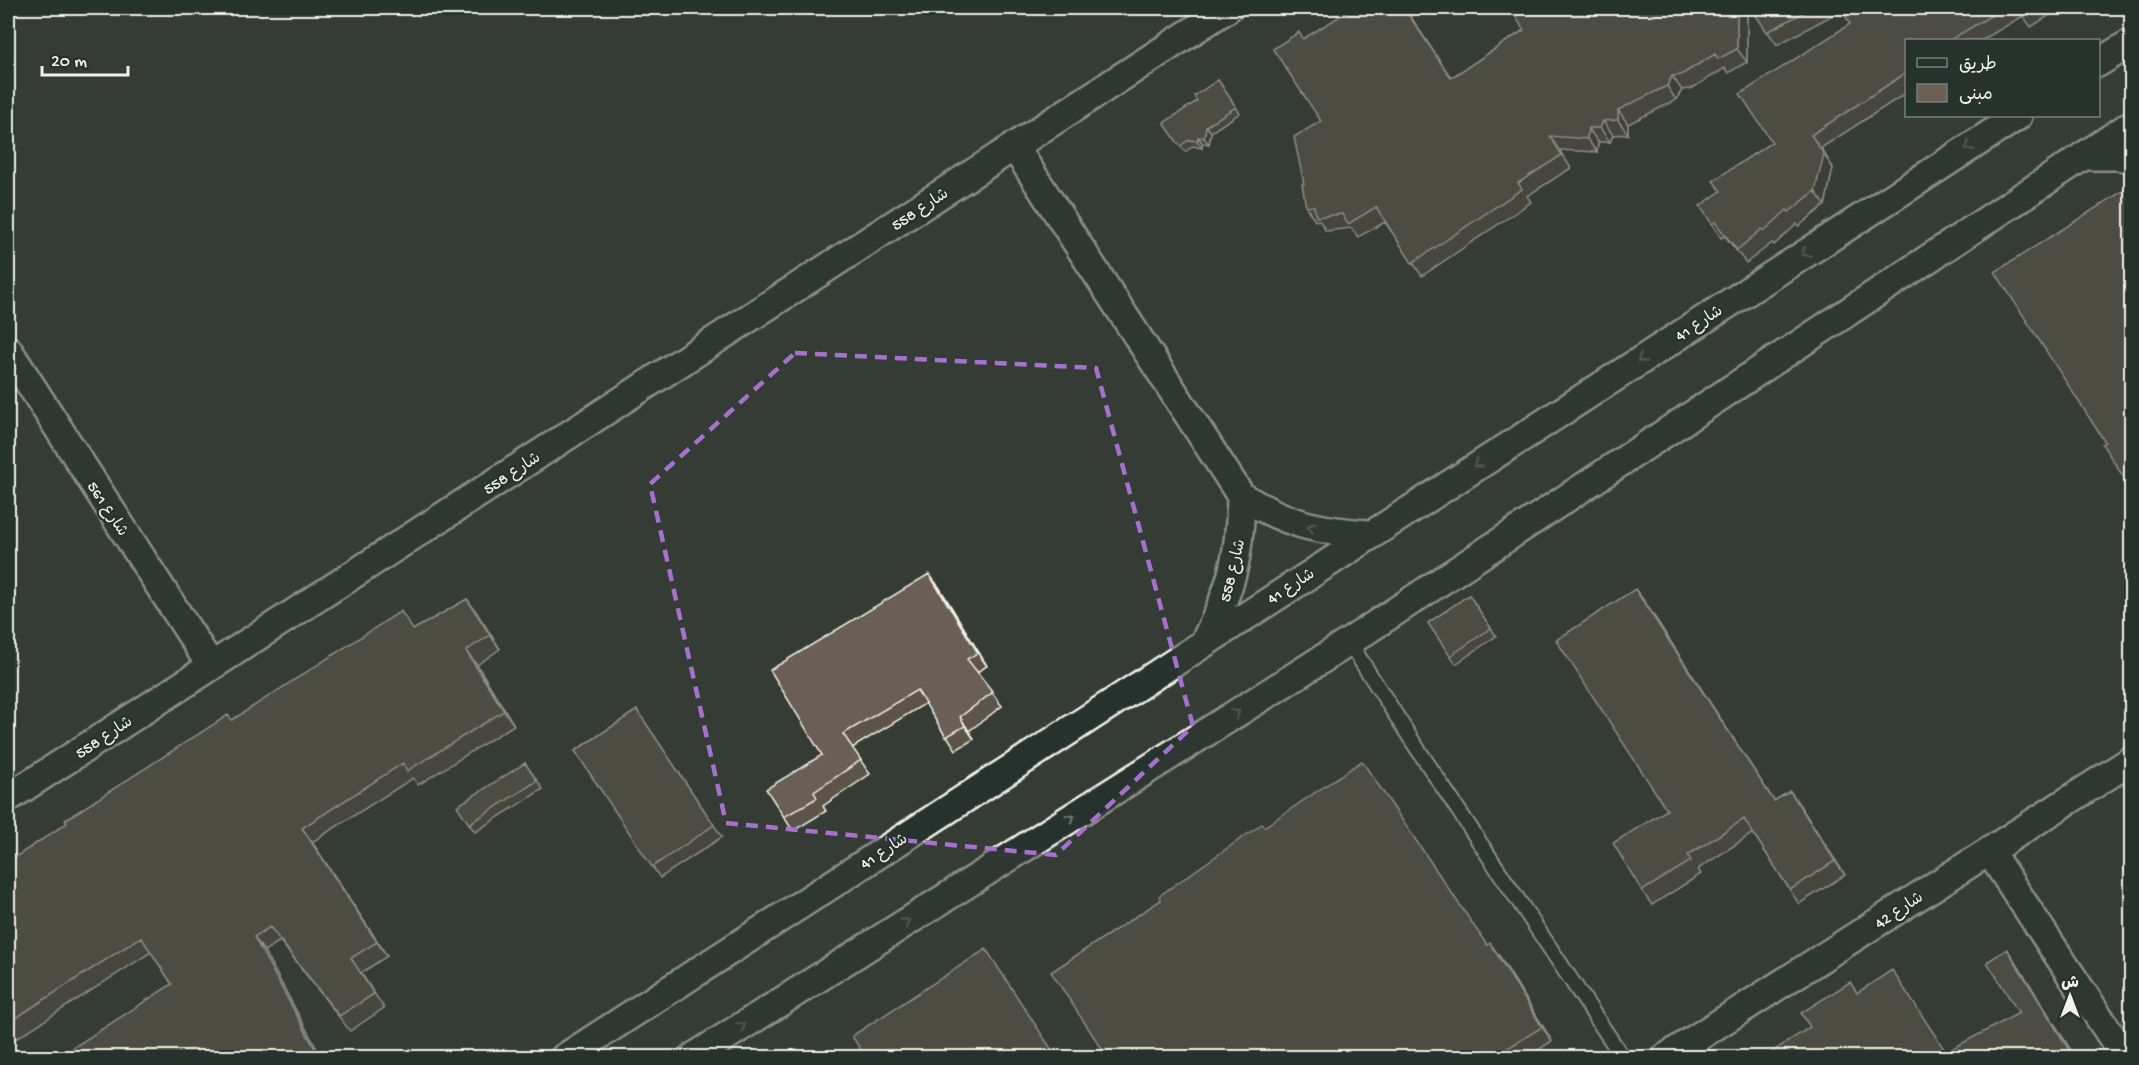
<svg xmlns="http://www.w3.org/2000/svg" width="2139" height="1065" font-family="'Gochi Hand','Playpen Sans Arabic',sans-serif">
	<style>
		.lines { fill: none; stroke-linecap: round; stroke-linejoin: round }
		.service-casing { stroke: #f4f1e8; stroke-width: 18 }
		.minor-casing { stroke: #f4f1e8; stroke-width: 32 }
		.service { stroke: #26332d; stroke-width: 14 }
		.minor { stroke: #26332d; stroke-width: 27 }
		.wall { fill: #5c524a; stroke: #f4f1e8; stroke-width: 1.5 }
		.shaded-wall { fill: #4b423c; stroke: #f4f1e8; stroke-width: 1.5 }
		.building { fill: #6b5f56; stroke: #f4f1e8; stroke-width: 1.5 }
		.oneway { stroke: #6e766e }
		.marked { fill: none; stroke: #a571cd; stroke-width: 4.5; stroke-dasharray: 12 8; stroke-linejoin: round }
		.labels { text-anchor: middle; stroke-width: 4.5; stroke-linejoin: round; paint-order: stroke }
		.street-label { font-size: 16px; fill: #f4f1e8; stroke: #26332d }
	</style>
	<rect width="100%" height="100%" fill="#343c35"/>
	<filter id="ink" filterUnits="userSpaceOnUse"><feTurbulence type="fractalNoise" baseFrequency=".0167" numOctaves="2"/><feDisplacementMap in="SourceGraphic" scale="12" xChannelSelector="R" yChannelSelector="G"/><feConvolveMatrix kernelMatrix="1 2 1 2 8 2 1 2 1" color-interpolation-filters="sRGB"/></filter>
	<g filter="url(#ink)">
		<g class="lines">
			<defs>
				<path id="service" d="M 1349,642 L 1413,742 L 1623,1058"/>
				<path id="minor" d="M 2098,63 L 2132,42
					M 1014,146 L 1241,496 C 1286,523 1316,531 1369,534
					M 2083,156 L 2117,156 L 2132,158
					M 8,350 L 211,666
					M 1205,641 C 1232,587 1240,556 1241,496
					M 8,798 L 1228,8
					M 1989,851 L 2126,1058
					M 564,1058 L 2018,116
					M 692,1058 L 1349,642 L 2132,124
					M 1665,1058 L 2132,760"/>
			</defs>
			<use href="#service" class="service-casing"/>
			<use href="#minor" class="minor-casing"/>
			<use href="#service" class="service"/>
			<use href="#minor" class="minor"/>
		</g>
		<path class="wall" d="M 1405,8 L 1451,78 L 1524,30 L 1747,8 L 1747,62 L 1728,73 L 1725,68 L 1691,89 L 1682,90 L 1676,100 L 1628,124 L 1628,134 L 1613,135 L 1610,142 L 1598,142 L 1597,152 L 1559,150 L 1571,168 L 1527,196 L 1531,202 L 1422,276 L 1385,222 L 1358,237 L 1351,228 L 1326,231 L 1319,220 L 1315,221 L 1306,207 L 1304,184 L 1321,121 L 1303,39 Z
			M 1751,8 L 2057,8 L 2058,10 L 2031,27 L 2023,16 L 1982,40 L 1906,40 L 1906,93 L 1821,148 L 1833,168 L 1825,205 L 1799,226 L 1797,224 L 1774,245 L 1772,243 L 1746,263 L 1725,236 L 1721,238 L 1712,224 L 1721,191 L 1772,142 L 1850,24 L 1842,10 L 1777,45 Z
			M 1218,80 L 1240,113 L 1211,132 L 1209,144 L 1202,143 L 1202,148 L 1193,146 L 1185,152 L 1164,123 L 1197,101 Z
			M 939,587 L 987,666 L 977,672 L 1002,706 L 969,731 L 974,739 L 956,750 L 926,703 L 852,748 L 870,774 L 823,806 L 826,811 L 793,831 L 784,817 L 822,755 Z
			M 1635,589 L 1774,801 L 1790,791 L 1845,875 L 1799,904 L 1753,833 L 1698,869 L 1701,874 L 1652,905 L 1642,891 L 1667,810 Z
			M 1469,595 L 1496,636 L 1456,664 L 1428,623 Z
			M 467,599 L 500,649 L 477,665 L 514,725 L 418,785 L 413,778 L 312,842 L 387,956 L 361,973 L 384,1008 L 350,1031 L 280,941 L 264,951 L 172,984 L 151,952 L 8,1044 L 8,862 L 232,720 L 413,630 Z
			M 637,710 L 722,837 L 660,878 L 575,751 Z
			M 525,763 L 543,789 L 475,832 L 469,824 Z
			M 1264,827 L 1487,945 L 1500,957 L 1552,1041 L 1526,1058 L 1108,1058 L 1161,900 Z"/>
		<path class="shaded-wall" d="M 1737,8 L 1747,8 L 1747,62 L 1737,49 Z
			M 1672,76 L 1682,90 L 1676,100 L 1667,86 Z
			M 1618,110 L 1628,124 L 1628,134 L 1618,120 Z
			M 1603,121 L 1613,135 L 1610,142 L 1600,128 Z
			M 1206,126 L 1211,132 L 1209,144 L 1204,138 Z
			M 1588,128 L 1598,142 L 1597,152 L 1587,139 Z
			M 1811,135 L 1833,168 L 1825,205 L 1815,191 Z
			M 1198,137 L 1202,143 L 1202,148 L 1197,141 Z
			M 929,574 L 939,587 L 987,666 L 978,653 Z
			M 1635,589 L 1645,602 L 1783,815 L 1774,801 Z
			M 467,599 L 477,613 L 500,649 L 490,635 Z
			M 466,651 L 477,665 L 514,725 L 504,711 Z
			M 960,717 L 969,731 L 974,739 L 965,726 Z
			M 1790,791 L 1799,804 L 1845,875 L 1835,861 Z
			M 302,828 L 312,842 L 387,956 L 377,942 Z
			M 254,937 L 264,951 L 322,1058 L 320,1058 Z
			M 1490,943 L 1500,957 L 1552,1041 L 1542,1027 Z
			M 2007,949 L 2017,964 L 2076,1058 L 2074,1058 Z"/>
		<path class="building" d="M 1353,8 L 1404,8 L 1451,78 L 1524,30 L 1510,8 L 1737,8 L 1737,49 L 1718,59 L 1715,54 L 1681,75 L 1672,76 L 1667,86 L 1618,110 L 1618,120 L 1603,121 L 1600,128 L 1588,128 L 1587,139 L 1550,136 L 1562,155 L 1518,183 L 1522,189 L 1412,263 L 1376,207 L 1348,224 L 1342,214 L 1316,217 L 1314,206 L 1306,207 L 1302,184 L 1304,184 L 1294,137 L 1321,121 L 1273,49 L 1299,32 L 1303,39 Z
			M 1751,8 L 1812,8 L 1767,32 Z
			M 1841,8 L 2004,8 L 1950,40 L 1906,40 L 1906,73 L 1811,135 L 1824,154 L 1815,191 L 1789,212 L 1787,210 L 1764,231 L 1762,229 L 1737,250 L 1715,222 L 1712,224 L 1700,206 L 1721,191 L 1713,181 L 1772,142 L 1740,94 L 1850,24 Z
			M 2017,8 L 2031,8 L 2021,14 Z
			M 1218,80 L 1236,107 L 1206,126 L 1204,138 L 1198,137 L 1197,141 L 1189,140 L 1180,146 L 1164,123 L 1197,101 L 1194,96 Z
			M 2132,185 L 2132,490 L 2102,444 L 2105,442 L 1995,272 Z
			M 929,574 L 978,653 L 967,659 L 993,692 L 960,717 L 965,726 L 946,737 L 917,690 L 843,734 L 861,760 L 814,792 L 817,798 L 784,817 L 766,789 L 822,755 L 770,670 Z
			M 1635,589 L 1774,801 L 1790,791 L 1835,861 L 1790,890 L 1744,819 L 1688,855 L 1691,861 L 1642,891 L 1613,843 L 1667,810 L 1556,640 Z
			M 1469,595 L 1491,628 L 1450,656 L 1428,623 Z
			M 467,599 L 490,635 L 466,651 L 504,711 L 407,771 L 403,763 L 302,828 L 377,942 L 351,958 L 374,994 L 339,1016 L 270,927 L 254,937 L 320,1058 L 57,1058 L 172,984 L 141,937 L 8,1023 L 8,862 L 67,823 L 65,820 L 228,715 L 232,720 L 401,611 L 413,630 Z
			M 637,710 L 714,825 L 652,867 L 575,751 Z
			M 1362,761 L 1487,945 L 1490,943 L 1542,1027 L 1492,1058 L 1108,1058 L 1051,972 L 1161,900 L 1159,896 L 1262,824 L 1264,827 Z
			M 525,763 L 537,781 L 469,824 L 457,806 Z
			M 2132,826 L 2132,882 L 2124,869 L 2130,827 Z
			M 986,949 L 1057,1058 L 866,1058 L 852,1036 Z
			M 2007,949 L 2074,1058 L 1763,1058 L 1810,1027 L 1801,1013 L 1850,982 L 1857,993 L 1892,970 L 1946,1052 L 2019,1013 L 1987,962 Z
			M 804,1052 L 808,1058 L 796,1058 Z"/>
		<defs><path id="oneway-chevron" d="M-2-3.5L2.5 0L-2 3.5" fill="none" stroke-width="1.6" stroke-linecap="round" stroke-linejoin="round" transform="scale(1.5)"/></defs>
		<g class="oneway">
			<use href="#oneway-chevron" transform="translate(1969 147) rotate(147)"/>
			<use href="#oneway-chevron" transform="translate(1805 253) rotate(147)"/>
			<use href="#oneway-chevron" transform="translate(1641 359) rotate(147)"/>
			<use href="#oneway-chevron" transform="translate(1477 464) rotate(147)"/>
			<use href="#oneway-chevron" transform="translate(1311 527) rotate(-167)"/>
			<use href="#oneway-chevron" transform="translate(1236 713) rotate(-32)"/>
			<use href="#oneway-chevron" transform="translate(1071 818) rotate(-32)"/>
			<use href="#oneway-chevron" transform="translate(906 922) rotate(-32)"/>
			<use href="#oneway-chevron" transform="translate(742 1026) rotate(-32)"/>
		</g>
	</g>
	<path d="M0 0H2139V1065H0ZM 795,353 L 1096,368 L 1193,726 L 1056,855 L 726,823 L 650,484 Z" fill="#343c35" fill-opacity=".55" fill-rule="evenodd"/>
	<path class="marked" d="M 795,353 L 1096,368 L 1193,726 L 1056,855 L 726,823 L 650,484 Z"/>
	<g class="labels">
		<g class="street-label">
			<text transform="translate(919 208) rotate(-33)" y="6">شارع 558</text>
			<text transform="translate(1698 322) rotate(-33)" y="6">شارع 41</text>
			<text transform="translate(511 472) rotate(-33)" y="6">شارع 558</text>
			<text transform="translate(109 508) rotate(57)" y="6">شارع 561</text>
			<text transform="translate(1231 570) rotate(-76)" y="6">شارع 558</text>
			<text transform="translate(1290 585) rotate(-33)" y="6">شارع 41</text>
			<text transform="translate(103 736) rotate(-33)" y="6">شارع 558</text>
			<text transform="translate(883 850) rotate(-33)" y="6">شارع 41</text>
			<text transform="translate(1898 909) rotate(-33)" y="6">شارع 42</text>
		</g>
	</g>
	<rect width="2139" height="1065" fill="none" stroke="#26332d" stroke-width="30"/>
	<rect x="15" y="15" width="2109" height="1035" fill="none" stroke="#f4f1e8" stroke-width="2" filter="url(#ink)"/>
	<rect x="1905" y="39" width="195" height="78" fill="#26332d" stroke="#787f78" stroke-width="1.5"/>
	<rect x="1917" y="58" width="30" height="9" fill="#26332d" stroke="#787f78" stroke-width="1.5"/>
	<text x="1959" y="69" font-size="18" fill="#f4f1e8">طريق</text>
	<rect x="1917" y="84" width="30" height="18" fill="#6b5f56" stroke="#787f78" stroke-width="1.5"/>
	<text x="1959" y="99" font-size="18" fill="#f4f1e8">مبنى</text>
	<g transform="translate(2070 996)" stroke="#26332d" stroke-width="4.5" paint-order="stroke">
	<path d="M0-4.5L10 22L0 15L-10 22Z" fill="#f4f1e8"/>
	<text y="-9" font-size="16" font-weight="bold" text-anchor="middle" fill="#f4f1e8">ش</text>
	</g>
	<path d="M42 66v9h86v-9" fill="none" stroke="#f4f1e8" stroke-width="3"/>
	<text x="51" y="66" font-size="18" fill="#f4f1e8" stroke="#26332d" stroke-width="4.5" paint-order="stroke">20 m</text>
</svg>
